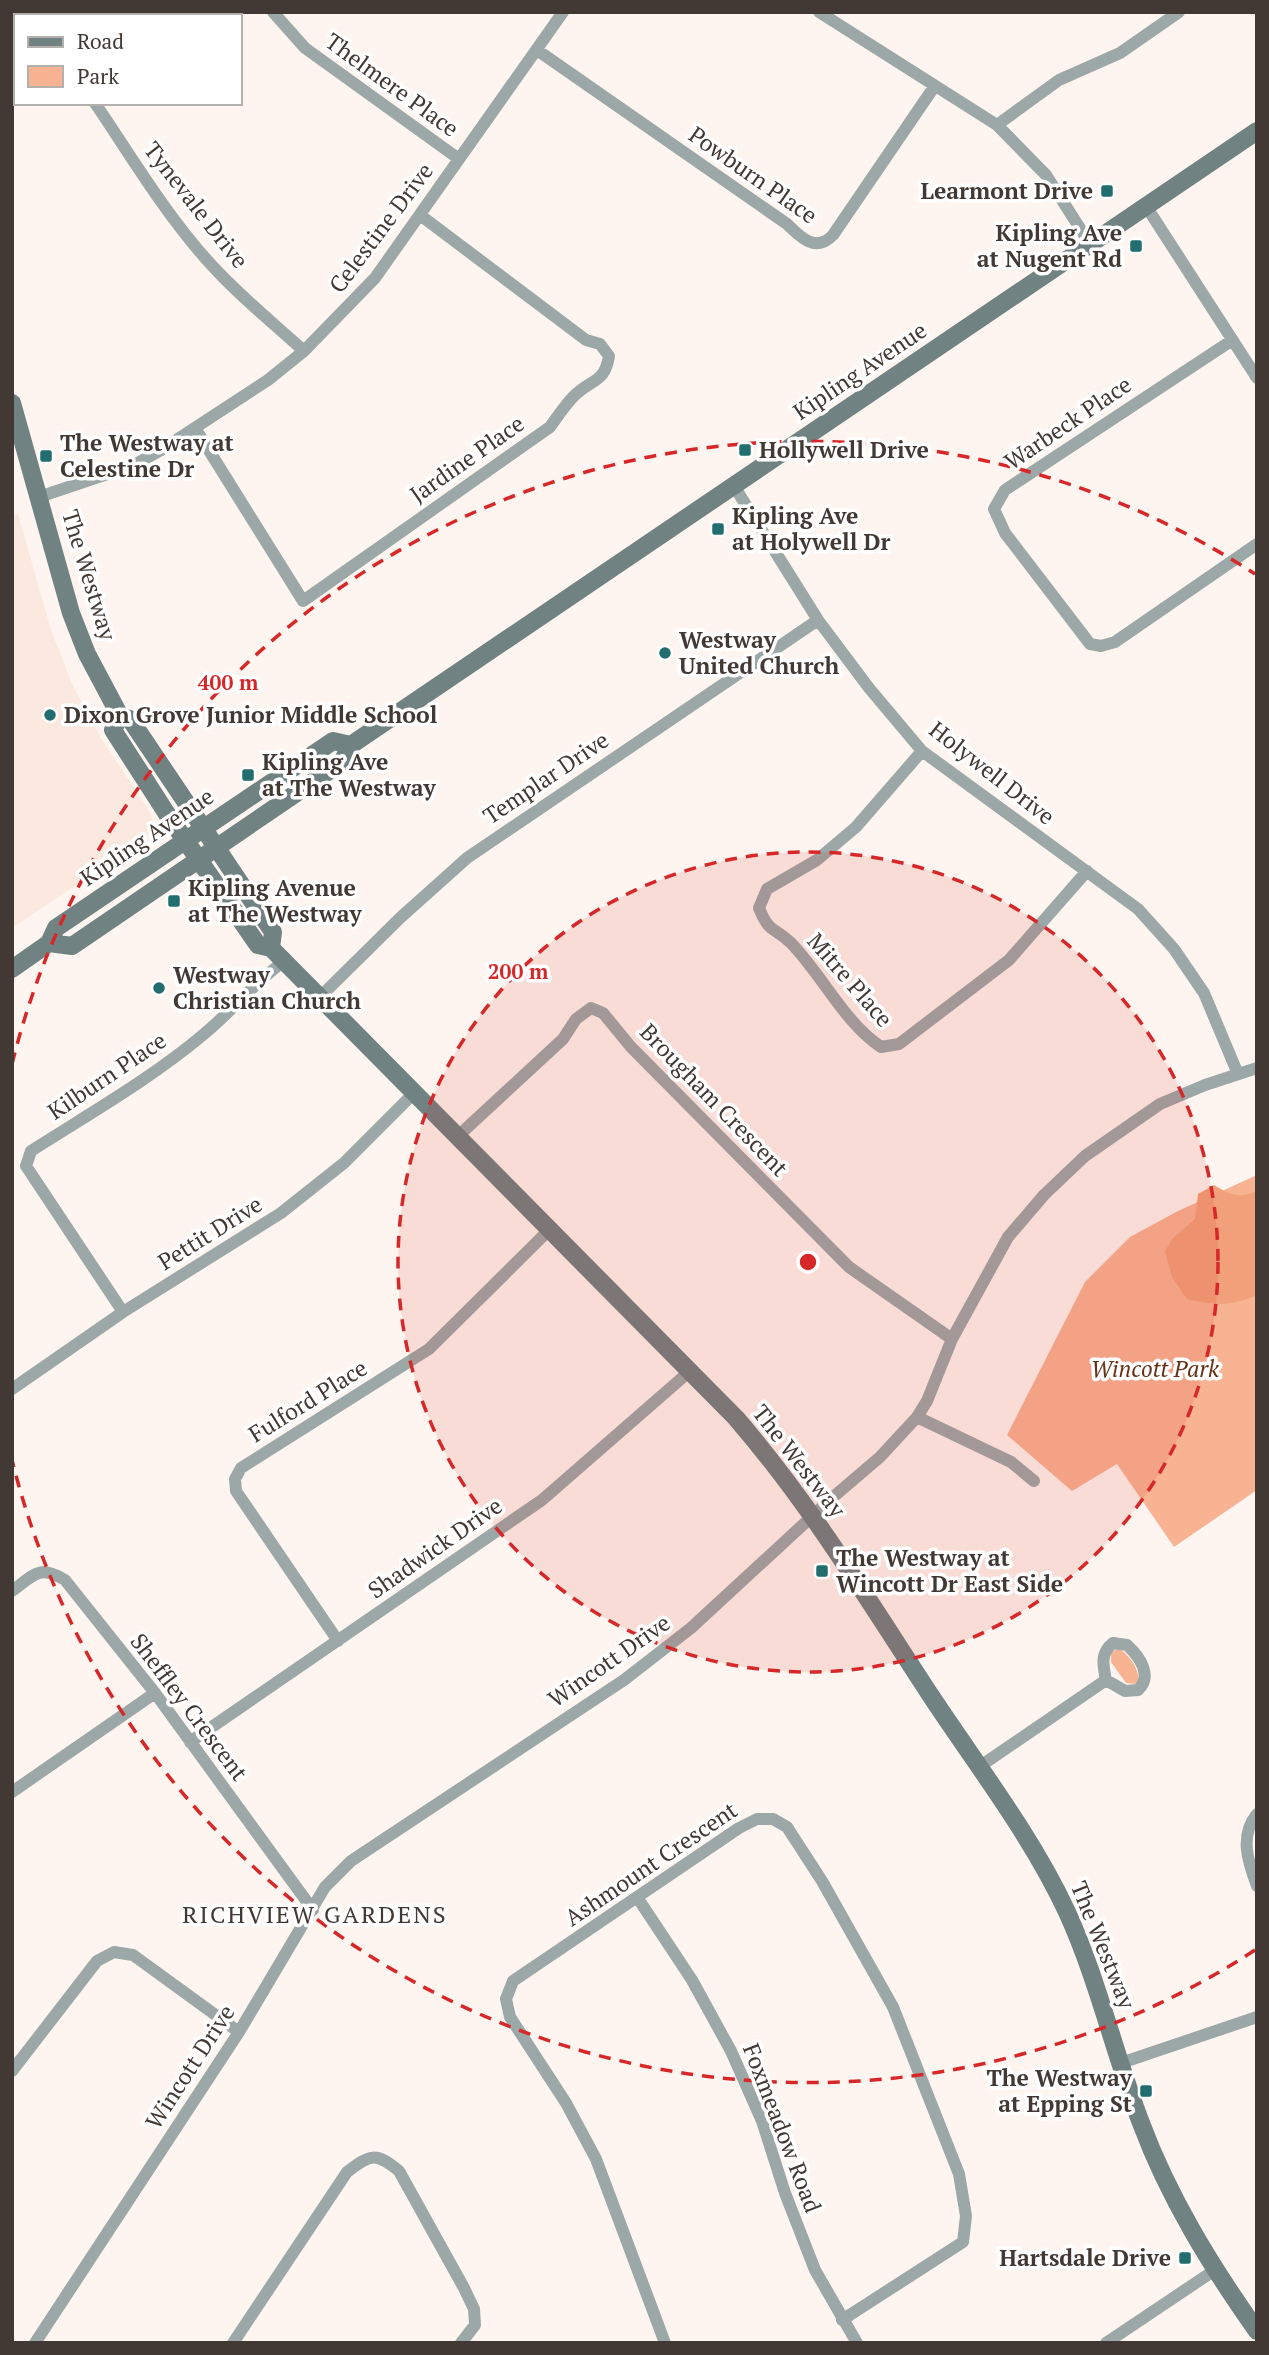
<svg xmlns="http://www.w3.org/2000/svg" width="1269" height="2355" font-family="'PT Serif',serif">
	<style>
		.built { fill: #fbe8df }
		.green { fill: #f8b393 }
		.forest { fill: #f1a079 }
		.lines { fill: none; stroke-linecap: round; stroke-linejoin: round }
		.street { stroke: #9ba8a7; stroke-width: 12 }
		.secondary { stroke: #708281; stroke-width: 18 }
		.ring { fill: none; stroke: #d62828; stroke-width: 3.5; stroke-dasharray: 12 9 }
		.poi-dot { fill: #226d6d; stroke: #fff; stroke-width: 2.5 }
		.labels { text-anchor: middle; stroke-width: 7; stroke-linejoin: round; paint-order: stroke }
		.street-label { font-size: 23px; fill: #423934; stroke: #fff }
		.poi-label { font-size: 23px; font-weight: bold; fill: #423934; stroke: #fff; text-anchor: start }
		.park-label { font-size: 23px; font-style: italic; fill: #673318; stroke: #fff }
		.neighbourhood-label { font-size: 24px; letter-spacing: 2px; fill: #423934; stroke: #fff }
		.centre { fill: #d62828; stroke: #fff; stroke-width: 3.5 }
		.ring-label { font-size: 21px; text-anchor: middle; font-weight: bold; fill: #d62828; stroke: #fff; stroke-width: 7; stroke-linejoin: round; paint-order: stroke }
	</style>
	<rect width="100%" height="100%" fill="#fff5f0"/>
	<path class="built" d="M 18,514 L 51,630 L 72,684 L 101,738 L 151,814 L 155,829 L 152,834 L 12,928 L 12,516 Z"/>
	<path class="green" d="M 1257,1175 L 1257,1490 L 1174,1547 L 1117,1464 L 1072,1491 L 1007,1435 L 1085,1282 L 1130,1237 L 1178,1211 Z
		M 1118,1648 C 1129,1654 1139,1669 1139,1681 L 1135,1684 L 1126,1683 L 1111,1662 L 1111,1653 Z"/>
	<path class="forest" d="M 1214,1185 C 1230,1195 1239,1199 1257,1191 L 1257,1295 C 1230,1307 1214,1305 1187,1299 L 1172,1277 L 1165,1251 L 1173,1238 L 1195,1219 L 1198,1194 Z"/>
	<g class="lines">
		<path class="street" d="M 34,12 L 36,16
			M 273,12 L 305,48 L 459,159
			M 819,12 L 997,125 L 1046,175 L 1090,244
			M 537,50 L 787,224 C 801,238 816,253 833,235 L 934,87
			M 95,103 C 131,156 164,212 207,260 C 236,293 271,321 304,351
			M 997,125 L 1059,80 L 1120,53 L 1179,12
			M 1146,206 L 1257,378
			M 1231,341 L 1005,490 L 994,509 L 1005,533 L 1090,644 L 1101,646 L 1115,642 L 1257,544
			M 195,428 L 303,601 L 550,427 C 558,416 565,405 574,396 C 591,379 605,383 609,356 L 600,344 L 586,340 L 420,215
			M 734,486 L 818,620 L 869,688 L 922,751 L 1138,909 L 1174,949 L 1204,993 L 1238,1074
			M 39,497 L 134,465 L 161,450 L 268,380 L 304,351 L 375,278 L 563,12
			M 922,751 L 856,827 L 817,860 L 767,889 L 759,908 C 770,935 774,926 791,943 C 823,976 843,1021 881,1047 L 899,1044 L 1009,960 L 1087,871
			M 319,998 L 400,918 L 467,858 L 818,620
			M 457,1137 L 563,1039 L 576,1019 L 591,1008 L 603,1013 L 631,1047 L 849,1267 L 952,1339
			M 123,1312 L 26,1166 L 31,1151 C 89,1114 152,1078 204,1034 C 232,1011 254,983 283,962
			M 12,1389 L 123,1312 L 281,1213 L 344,1163 L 414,1093
			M 917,1417 L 1011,1462 L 1034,1481
			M 12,1591 C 34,1575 39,1564 65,1580 L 155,1693 L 313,1910
			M 338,1641 L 236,1491 L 235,1479 L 241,1468 L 429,1349 L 549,1230
			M 190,1742 L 542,1500 L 690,1371
			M 979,1767 L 1106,1680 L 1125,1691 L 1138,1690 C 1153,1676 1140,1657 1127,1645 L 1113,1643 C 1100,1653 1103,1665 1106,1680
			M 12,1792 L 155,1693
			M 1257,1814 C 1239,1836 1248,1862 1257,1886
			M 637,1897 L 692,1980 L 731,2051 L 762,2121 L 785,2193 L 815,2270 L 857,2343
			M 1121,2063 L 1257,2017
			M 12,2071 L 97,1961 L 114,1952 L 133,1955 L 239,2032
			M 35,2343 L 239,2032 L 325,1887 L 351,1861 L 624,1680 L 691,1628 L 832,1498 L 880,1457 L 917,1417 L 927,1401 L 952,1339 L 1008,1237 L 1044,1195 L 1085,1156 L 1160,1104 L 1205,1085 L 1257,1068
			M 233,2343 L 347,2172 C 370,2155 375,2151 399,2171 L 464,2288 L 474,2309 L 475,2325 L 461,2343
			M 665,2343 L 596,2159 L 566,2103 L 510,2017 L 506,1999 L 513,1981 L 739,1828 L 757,1819 L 773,1819 L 787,1827 L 822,1881 L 893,2007 L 959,2174 L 966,2216 L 963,2242 L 842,2320
			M 1106,2343 L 1215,2270"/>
		<path class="secondary" d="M 12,403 L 71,613 L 87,654 L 120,716 L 130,719 L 273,932 L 271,948
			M 120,716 L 113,730 L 167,814 L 258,945 L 271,948 L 736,1418 C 811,1505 868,1600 931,1696 C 978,1767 1031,1835 1067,1912 C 1098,1980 1114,2053 1141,2123 C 1169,2198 1211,2266 1257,2331
			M 49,943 L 72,946 L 342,762 L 351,745 L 1257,131
			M 12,969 L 49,943 L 56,928 L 333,741 L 351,745"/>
	</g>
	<circle cx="808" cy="1262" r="410" fill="#d62828" fill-opacity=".12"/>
	<g class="ring">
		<circle cx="808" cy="1262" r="410"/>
		<path d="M1255 1950A820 820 0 0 1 12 1460M12 1064A820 820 0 0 1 1255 574"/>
	</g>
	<g class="poi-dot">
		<rect x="1100" y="184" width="14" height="14" rx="3.5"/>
		<rect x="1129" y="239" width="14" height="14" rx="3.5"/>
		<rect x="738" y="443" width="14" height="14" rx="3.5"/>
		<rect x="39" y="449" width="14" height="14" rx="3.5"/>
		<rect x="711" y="522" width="14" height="14" rx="3.5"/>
		<circle cx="665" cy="653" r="7"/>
		<circle cx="50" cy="715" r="7"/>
		<rect x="241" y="768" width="14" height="14" rx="3.5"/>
		<rect x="167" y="894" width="14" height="14" rx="3.5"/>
		<circle cx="159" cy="988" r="7"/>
		<rect x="815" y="1564" width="14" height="14" rx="3.5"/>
		<rect x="1139" y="2084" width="14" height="14" rx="3.5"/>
		<rect x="1178" y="2251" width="14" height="14" rx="3.5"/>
	</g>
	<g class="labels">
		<g class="street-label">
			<text transform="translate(392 85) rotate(36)" y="8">Thelmere Place</text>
			<text transform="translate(753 175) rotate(35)" y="8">Powburn Place</text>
			<text transform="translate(196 205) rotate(52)" y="8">Tynevale Drive</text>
			<text transform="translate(381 228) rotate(-53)" y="8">Celestine Drive</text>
			<text transform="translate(860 371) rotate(-34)" y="8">Kipling Avenue</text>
			<text transform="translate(1068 423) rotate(-34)" y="8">Warbeck Place</text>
			<text transform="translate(467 459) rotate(-35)" y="8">Jardine Place</text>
			<text transform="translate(89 575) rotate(73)" y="8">The Westway</text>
			<text transform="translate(992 773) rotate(38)" y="8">Holywell Drive</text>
			<text transform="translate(546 778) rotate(-34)" y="8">Templar Drive</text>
			<text transform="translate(147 837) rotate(-34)" y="8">Kipling Avenue</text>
			<text transform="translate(850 980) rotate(49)" y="8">Mitre Place</text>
			<text transform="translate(107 1076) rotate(-34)" y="8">Kilburn Place</text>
			<text transform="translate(714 1100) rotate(46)" y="8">Brougham Crescent</text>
			<text transform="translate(210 1233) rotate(-32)" y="8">Pettit Drive</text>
			<text transform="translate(308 1401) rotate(-32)" y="8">Fulford Place</text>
			<text transform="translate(799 1461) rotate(52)" y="8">The Westway</text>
			<text transform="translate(435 1548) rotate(-35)" y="8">Shadwick Drive</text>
			<text transform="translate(609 1661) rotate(-35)" y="8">Wincott Drive</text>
			<text transform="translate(189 1707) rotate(53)" y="8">Sheffley Crescent</text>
			<text transform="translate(651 1864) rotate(-34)" y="8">Ashmount Crescent</text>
			<text transform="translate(1103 1945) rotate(68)" y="8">The Westway</text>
			<text transform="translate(190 2067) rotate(-57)" y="8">Wincott Drive</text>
			<text transform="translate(782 2128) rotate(69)" y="8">Foxmeadow Road</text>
		</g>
		<g class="poi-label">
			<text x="1093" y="199" text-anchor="end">Learmont Drive</text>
			<text x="1122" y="241" text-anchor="end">Kipling Ave<tspan x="1122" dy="26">at Nugent Rd</tspan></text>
			<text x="60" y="451">The Westway at<tspan x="60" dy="26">Celestine Dr</tspan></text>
			<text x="759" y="458">Hollywell Drive</text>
			<text x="732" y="524">Kipling Ave<tspan x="732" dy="26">at Holywell Dr</tspan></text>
			<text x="679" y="648">Westway<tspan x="679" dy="26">United Church</tspan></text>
			<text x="64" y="723">Dixon Grove Junior Middle School</text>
			<text x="262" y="770">Kipling Ave<tspan x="262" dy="26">at The Westway</tspan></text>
			<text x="188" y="896">Kipling Avenue<tspan x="188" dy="26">at The Westway</tspan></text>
			<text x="173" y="983">Westway<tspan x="173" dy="26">Christian Church</tspan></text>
			<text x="836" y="1566">The Westway at<tspan x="836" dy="26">Wincott Dr East Side</tspan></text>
			<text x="1132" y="2086" text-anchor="end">The Westway<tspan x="1132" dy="26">at Epping St</tspan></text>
			<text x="1171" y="2266" text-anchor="end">Hartsdale Drive</text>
		</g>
		<g class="park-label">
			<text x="1155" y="1377">Wincott Park</text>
		</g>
		<g class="neighbourhood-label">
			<text x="315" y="1923">RICHVIEW GARDENS</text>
		</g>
	</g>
	<circle cx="808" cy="1262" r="10" class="centre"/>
	<g class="ring-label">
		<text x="228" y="690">400 m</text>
		<text x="518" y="979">200 m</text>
	</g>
	<rect width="1269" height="2355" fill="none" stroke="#423934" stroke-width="28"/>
	<rect x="14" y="14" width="228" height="91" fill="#ffffff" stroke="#b3b0ae" stroke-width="2"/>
	<rect x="28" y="37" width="35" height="10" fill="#708281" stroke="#b3b0ae" stroke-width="2"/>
	<text x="77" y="49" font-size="21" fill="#423934">Road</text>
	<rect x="28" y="66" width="35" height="21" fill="#f8b393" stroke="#b3b0ae" stroke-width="2"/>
	<text x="77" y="84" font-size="21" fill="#423934">Park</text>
</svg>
